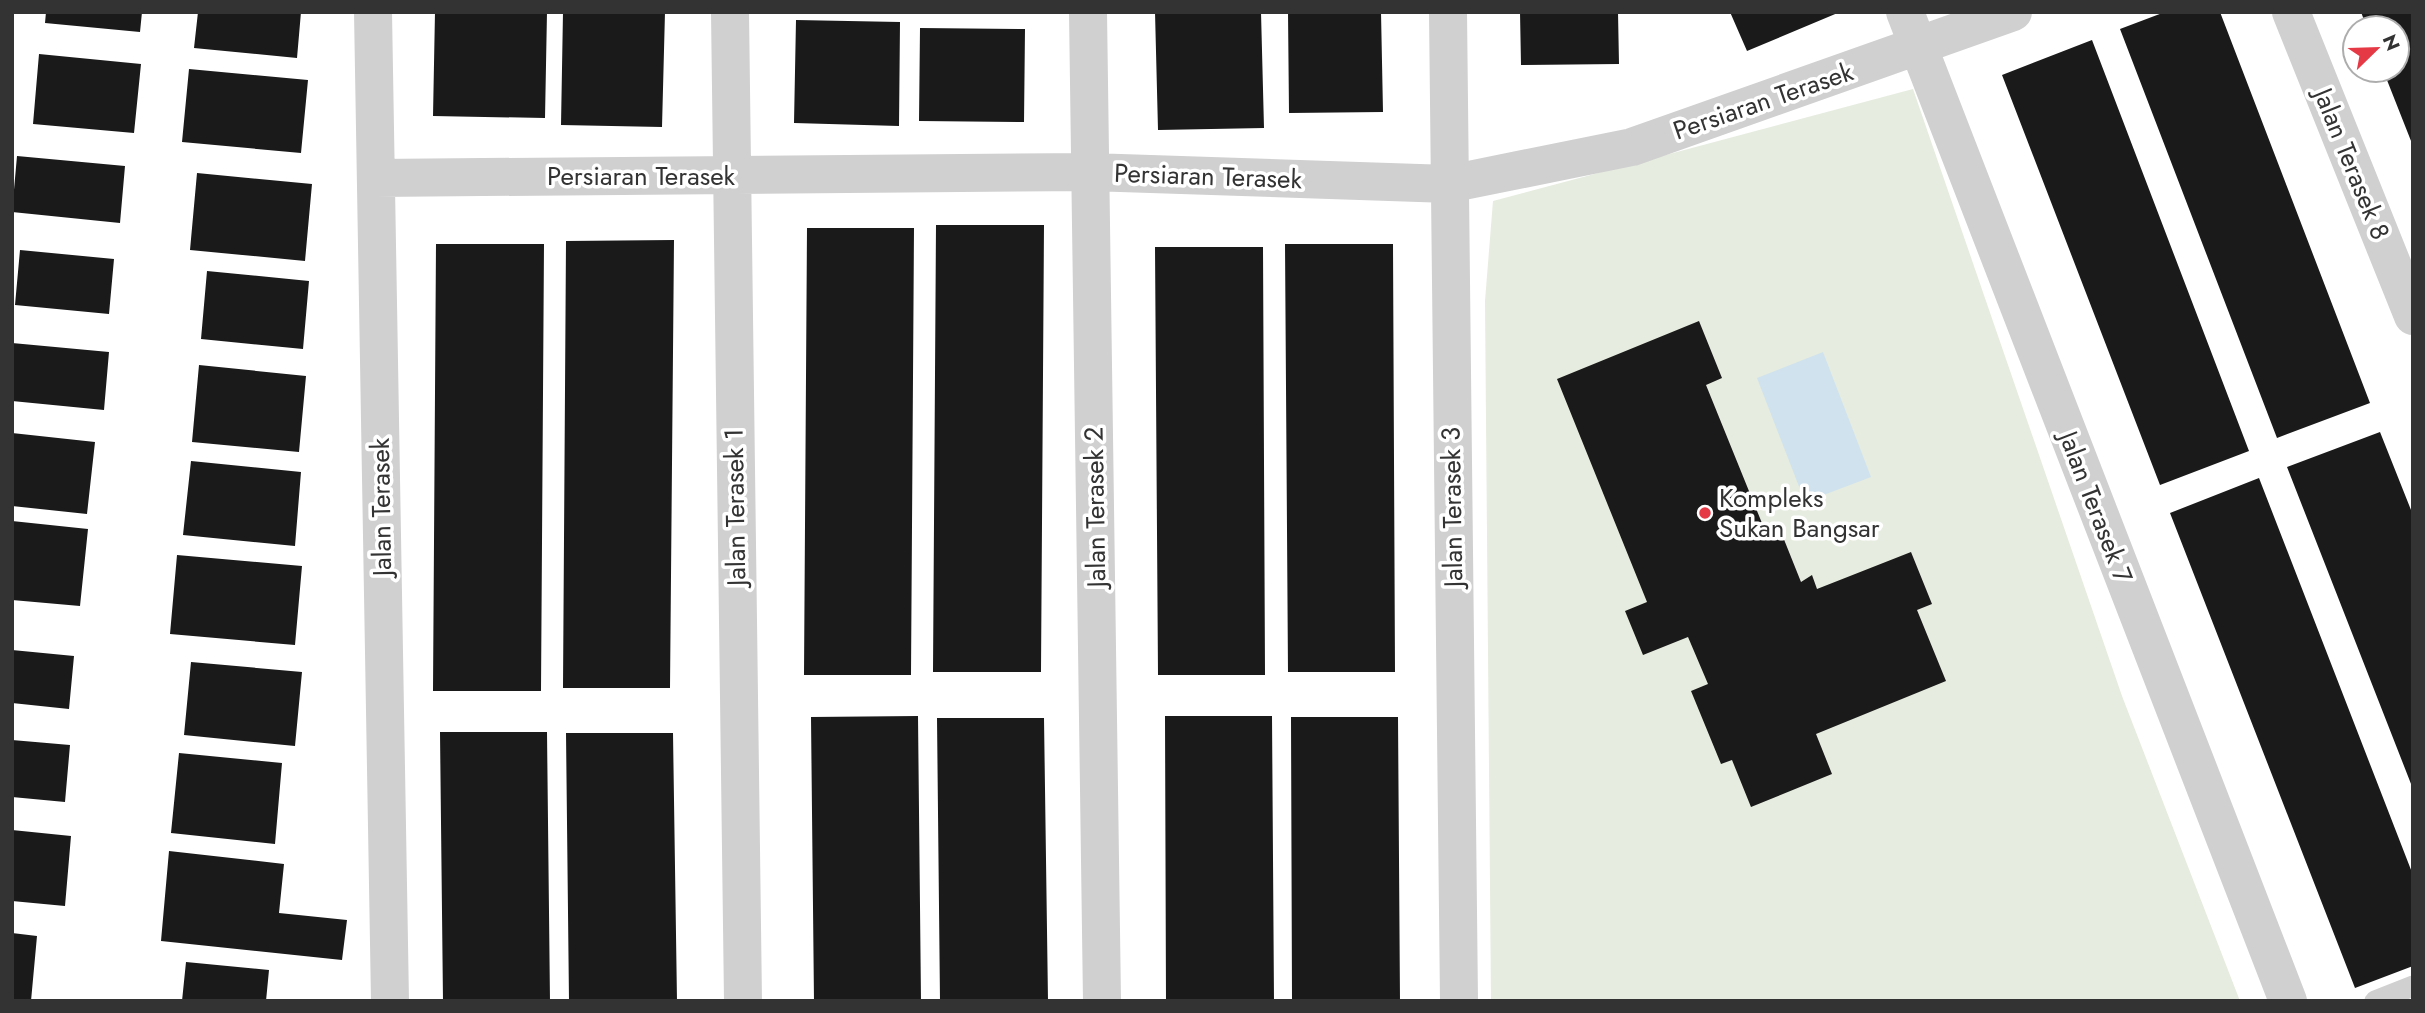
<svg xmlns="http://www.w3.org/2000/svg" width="2425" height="1013" font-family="Jost,sans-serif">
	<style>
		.green { fill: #e6ecdf }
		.water { fill: #cfe2ee }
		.building { fill: #1a1a1a }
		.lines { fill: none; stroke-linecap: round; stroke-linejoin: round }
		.service { stroke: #d0d0d0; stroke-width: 21 }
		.minor { stroke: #d0d0d0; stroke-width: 38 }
		.poi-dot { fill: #e63946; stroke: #fff; stroke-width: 2.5 }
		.labels { text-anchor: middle; stroke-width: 7; stroke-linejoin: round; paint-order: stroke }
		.street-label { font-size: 26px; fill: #333; stroke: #fff }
		.poi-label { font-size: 26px; fill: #333; stroke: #fff; text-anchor: start }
	</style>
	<rect width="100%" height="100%" fill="#fff"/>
	<path class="green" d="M 1913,89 L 2122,696 L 2240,1001 L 1491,1001 L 1485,301 L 1493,201 Z"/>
	<path class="water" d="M 1823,352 L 1871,477 L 1805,502 L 1757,378 Z"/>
	<path class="building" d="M 46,12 L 142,12 L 140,32 L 45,23 Z
		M 198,12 L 301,12 L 297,58 L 194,48 Z
		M 435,12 L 547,12 L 545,118 L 433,116 Z
		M 563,12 L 665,12 L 662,127 L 561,125 Z
		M 1155,12 L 1261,12 L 1264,128 L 1158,130 Z
		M 1288,12 L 1381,12 L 1383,112 L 1289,113 Z
		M 1520,12 L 1618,12 L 1619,64 L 1521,65 Z
		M 1730,12 L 1840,12 L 1747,51 Z
		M 2165,12 L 2220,12 L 2370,403 L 2277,438 L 2120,29 Z
		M 2361,12 L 2413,12 L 2413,146 L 2383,70 L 2397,70 L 2397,28 L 2367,28 Z
		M 796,20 L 900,22 L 899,126 L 794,123 Z
		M 920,28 L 1025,29 L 1024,122 L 919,121 Z
		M 2092,40 L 2249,451 L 2160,485 L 2002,75 Z
		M 39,54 L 141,64 L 134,133 L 33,124 Z
		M 189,69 L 308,80 L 301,153 L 182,142 Z
		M 17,156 L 125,166 L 120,223 L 12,212 Z
		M 197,173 L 312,184 L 305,261 L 190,250 Z
		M 936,225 L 1044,225 L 1041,672 L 933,672 Z
		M 807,228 L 914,228 L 911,675 L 804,675 Z
		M 674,240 L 670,688 L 563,688 L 566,241 Z
		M 436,244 L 544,244 L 541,691 L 433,691 Z
		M 1285,244 L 1393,244 L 1395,672 L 1288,672 Z
		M 1155,247 L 1263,247 L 1265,675 L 1158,675 Z
		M 20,250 L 114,259 L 109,314 L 15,305 Z
		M 207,271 L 309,281 L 303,349 L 201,339 Z
		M 1699,321 L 1722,378 L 1706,385 L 1768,538 L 1781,532 L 1801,582 L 1812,575 L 1817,589 L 1911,552 L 1932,604 L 1917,610 L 1946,681 L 1816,734 L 1832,774 L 1751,807 L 1732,760 L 1721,764 L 1691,691 L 1708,684 L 1688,637 L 1643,655 L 1625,611 L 1647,602 L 1557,379 Z
		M 12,343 L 109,352 L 104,410 L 12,401 Z
		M 199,365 L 306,376 L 299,452 L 192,442 Z
		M 2380,432 L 2413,515 L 2413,789 L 2287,467 Z
		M 12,433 L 95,442 L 87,514 L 12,506 Z
		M 191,461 L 301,472 L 295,546 L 183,535 Z
		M 2259,478 L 2413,875 L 2413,966 L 2355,988 L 2170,513 Z
		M 12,521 L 88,529 L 80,606 L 12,600 Z
		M 177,555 L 302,566 L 295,645 L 170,634 Z
		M 12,650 L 74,656 L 69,709 L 12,703 Z
		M 191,662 L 302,672 L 295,746 L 184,735 Z
		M 918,716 L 921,1001 L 814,1001 L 811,717 Z
		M 1165,716 L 1272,716 L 1274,1001 L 1166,1001 Z
		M 1291,717 L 1398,717 L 1400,1001 L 1292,1001 Z
		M 937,718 L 1044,718 L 1048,1001 L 940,1001 Z
		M 440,732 L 547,732 L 550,1001 L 443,1001 Z
		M 566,733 L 673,733 L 677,1001 L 569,1001 Z
		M 12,740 L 70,745 L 65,802 L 12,797 Z
		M 179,753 L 282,763 L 275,844 L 171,833 Z
		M 12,830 L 71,836 L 65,906 L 12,901 Z
		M 169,851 L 284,864 L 279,913 L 347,920 L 342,960 L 161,941 Z
		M 12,933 L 37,936 L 31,1001 L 12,1001 Z
		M 186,962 L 269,970 L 266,1001 L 182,1001 Z"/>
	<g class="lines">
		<path class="service" d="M 2375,1001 L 2413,986"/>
		<path class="minor" d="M 373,12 L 390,1001
			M 730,12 L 743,1001
			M 1088,12 L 1102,1001
			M 1448,12 L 1459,1001
			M 1905,12 L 2288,1001
			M 2291,12 L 2413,316
			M 376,178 L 1090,172 L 1449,184 L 1632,147 L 2013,12"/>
	</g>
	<circle class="poi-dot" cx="1705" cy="513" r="7"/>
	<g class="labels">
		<g class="street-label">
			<text transform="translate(1763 101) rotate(-19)" y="9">Persiaran Terasek</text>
			<text transform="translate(2352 164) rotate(68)" y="9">Jalan Terasek 8</text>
			<text x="641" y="185">Persiaran Terasek</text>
			<text transform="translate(1208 176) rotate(2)" y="9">Persiaran Terasek</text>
			<text transform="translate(381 507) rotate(-91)" y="9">Jalan Terasek</text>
			<text transform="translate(735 507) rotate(-91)" y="9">Jalan Terasek 1</text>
			<text transform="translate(1095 507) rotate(-91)" y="9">Jalan Terasek 2</text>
			<text transform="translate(1452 507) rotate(-91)" y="9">Jalan Terasek 3</text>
			<text transform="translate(2096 507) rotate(69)" y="9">Jalan Terasek 7</text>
		</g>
		<g class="poi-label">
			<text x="1719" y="507">Kompleks<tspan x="1719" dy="30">Sukan Bangsar</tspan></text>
		</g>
	</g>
	<rect width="2425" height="1013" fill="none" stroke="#333333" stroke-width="28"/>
	<g transform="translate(2376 49) rotate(67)"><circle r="33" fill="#ffffff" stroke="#adadad" stroke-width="2"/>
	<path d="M0-5L12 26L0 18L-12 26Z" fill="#e63946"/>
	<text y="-10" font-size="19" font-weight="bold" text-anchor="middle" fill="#333333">N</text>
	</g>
</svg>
